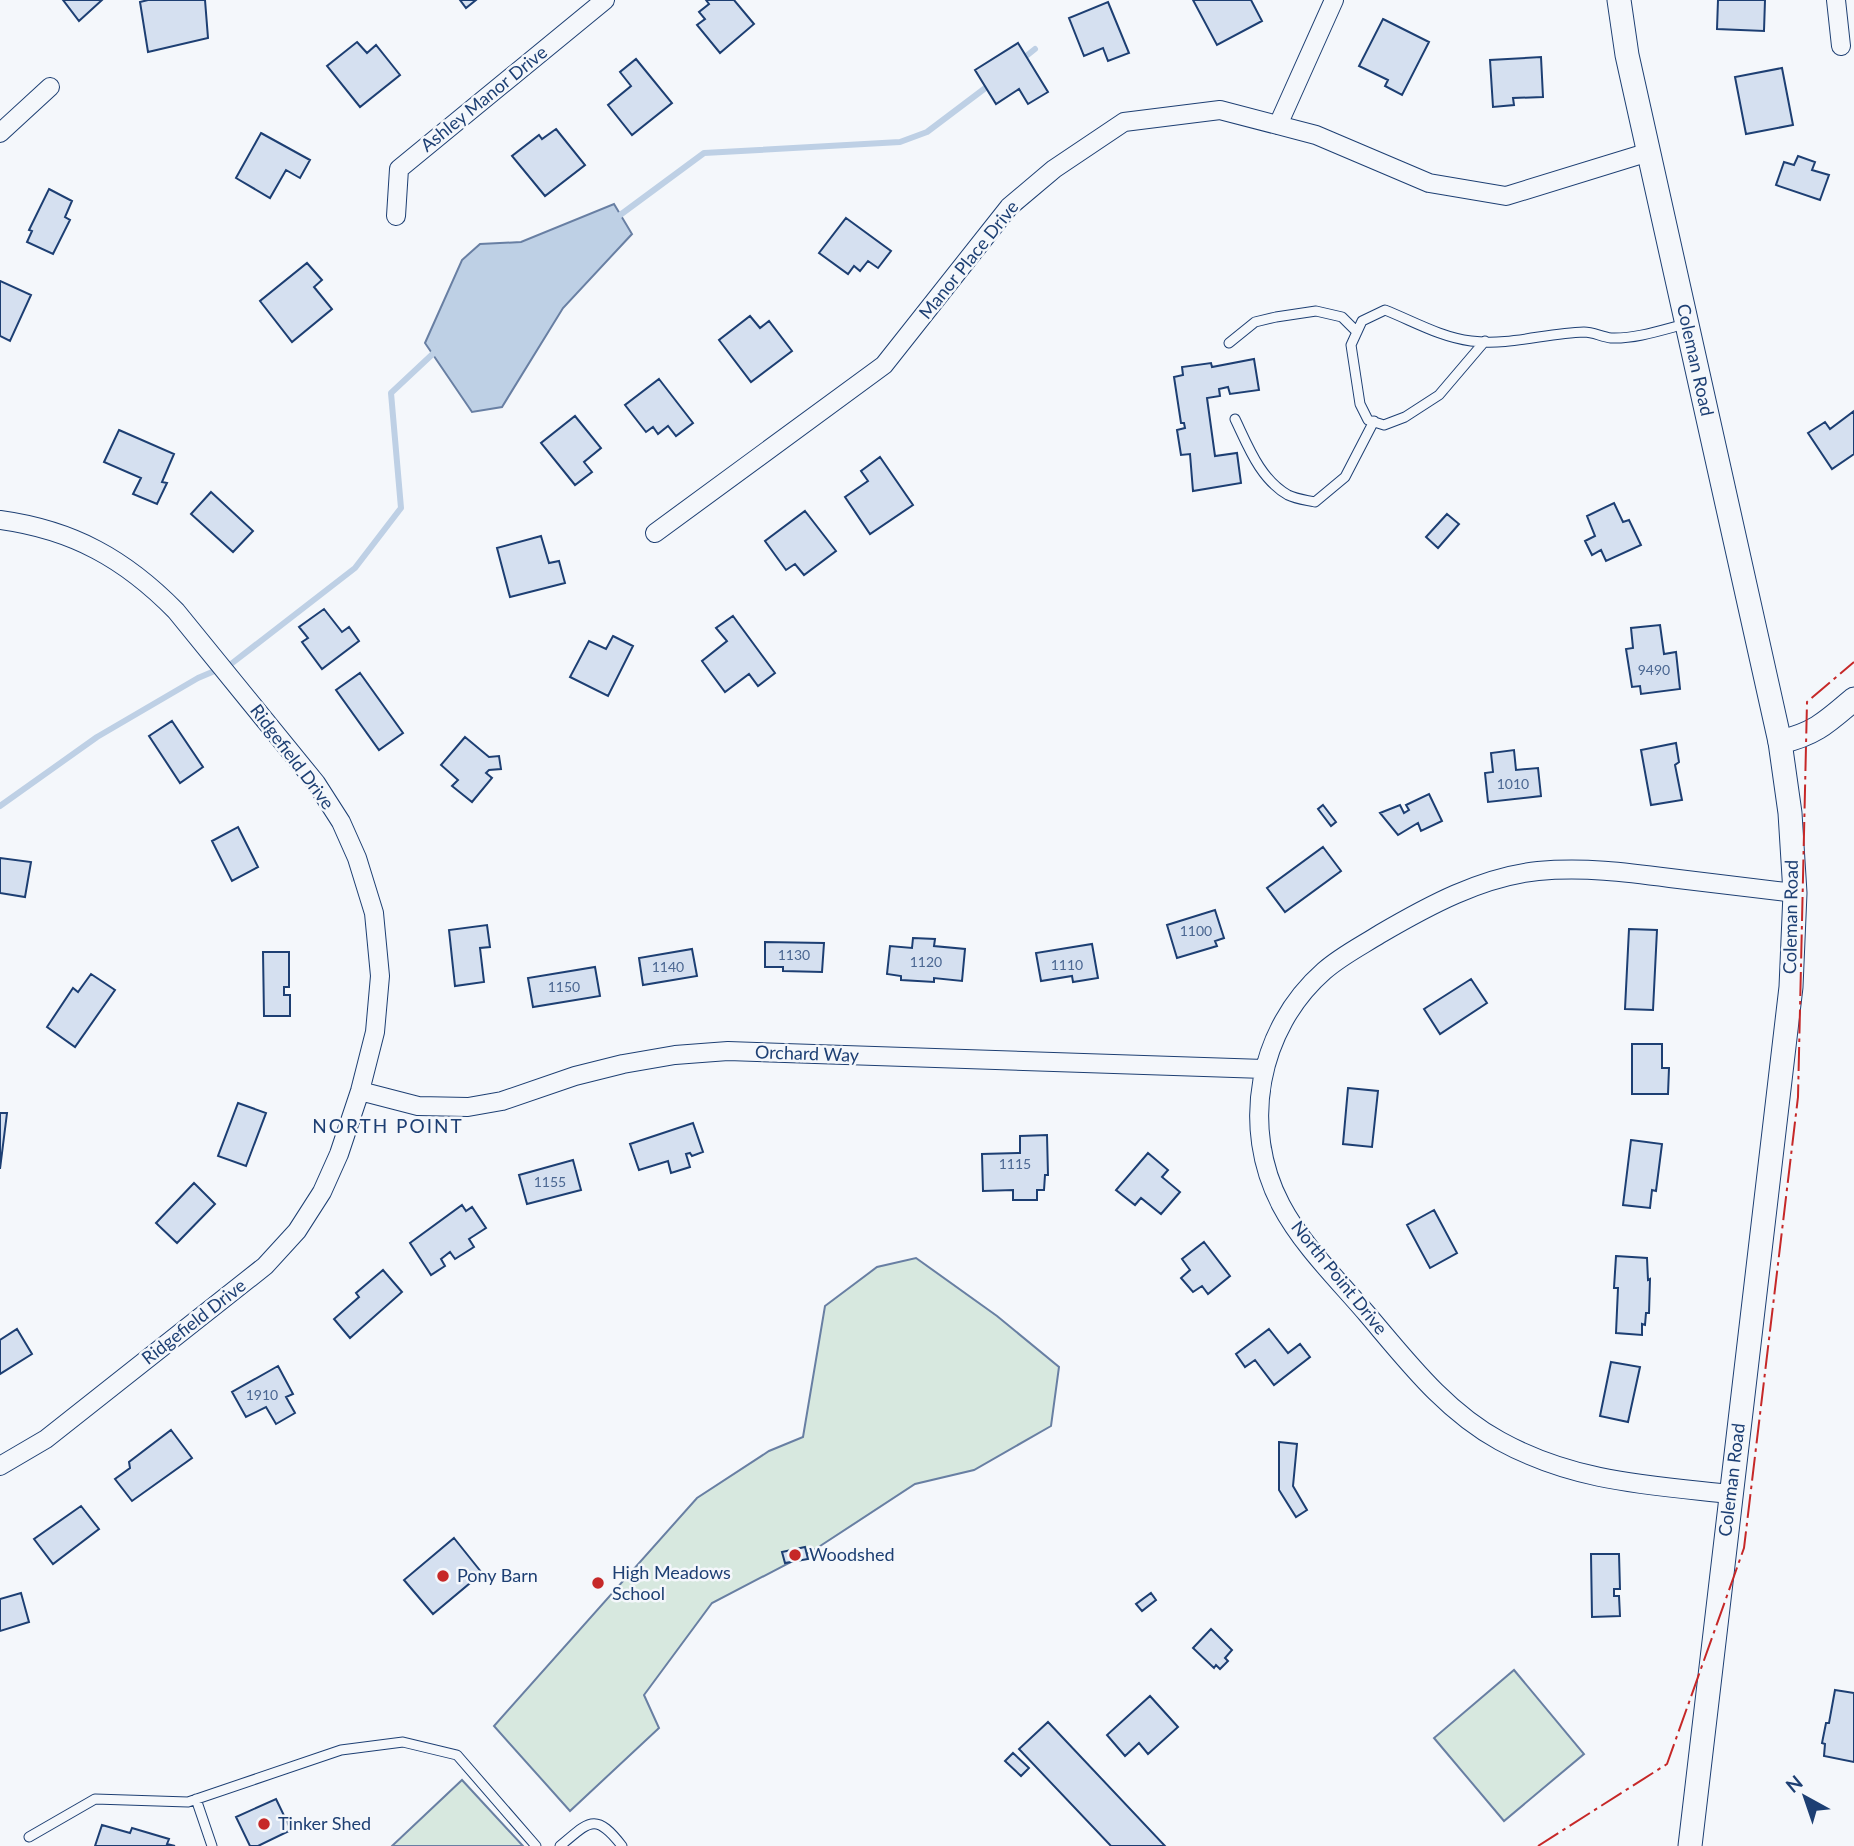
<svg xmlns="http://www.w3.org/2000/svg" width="1854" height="1846" font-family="Lato,sans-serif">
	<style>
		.green { fill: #d7e8df; stroke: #687fa3; stroke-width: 2 }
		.water { fill: #bed0e5; stroke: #687fa3; stroke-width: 2 }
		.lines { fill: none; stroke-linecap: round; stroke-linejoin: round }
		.stream { stroke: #bed0e5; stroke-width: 6 }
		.building { fill: #d5e0f0; stroke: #1d3f73; stroke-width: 2 }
		.service-casing { stroke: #1d3f73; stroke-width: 11 }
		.minor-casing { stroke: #1d3f73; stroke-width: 20 }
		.tertiary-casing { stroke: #1d3f73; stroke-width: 25 }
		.service { stroke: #f4f7fb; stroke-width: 9 }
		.minor { stroke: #f4f7fb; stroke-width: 18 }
		.tertiary { stroke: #f4f7fb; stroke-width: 23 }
		.power { stroke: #c62828; stroke-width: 2; stroke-dasharray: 24 5 3.5 5; stroke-linecap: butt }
		.poi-dot { fill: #c62828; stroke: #f4f7fb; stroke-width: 2.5 }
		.labels { text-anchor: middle; stroke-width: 5; stroke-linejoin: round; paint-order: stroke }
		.number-label { font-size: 14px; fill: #4b6792 }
		.street-label { font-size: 18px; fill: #1d3f73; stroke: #f4f7fb }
		.poi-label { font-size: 18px; fill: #1d3f73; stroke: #f4f7fb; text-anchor: start }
		.neighbourhood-label { font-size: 19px; letter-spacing: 2px; fill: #1d3f73; stroke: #f4f7fb }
	</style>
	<rect width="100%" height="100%" fill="#f4f7fb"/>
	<path class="green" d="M 916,1258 L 997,1316 L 1059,1367 L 1051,1426 L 974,1470 L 915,1484 L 814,1550 L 712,1603 L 644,1695 L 659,1728 L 570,1811 L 494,1726 L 697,1498 L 769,1451 L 803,1437 L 825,1306 L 877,1267 Z
		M 1514,1670 L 1584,1754 L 1504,1821 L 1434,1738 Z
		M 462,1780 L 523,1846 L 392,1846 Z"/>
	<path class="water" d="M 614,204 L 632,234 L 563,308 L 502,407 L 472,412 L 425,343 L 462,260 L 480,244 L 521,242 Z"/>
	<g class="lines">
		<path class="stream" d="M 1020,61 L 1035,49
			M 616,218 L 704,153 L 900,142 L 927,132 L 992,83
			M 0,806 L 97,737 L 198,678 L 231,664 L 355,568 L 401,508 L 391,393 L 438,349"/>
	</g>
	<path class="building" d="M 63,0 L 102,0 L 79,21 Z
		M 148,0 L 205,0 L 208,38 L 148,52 L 140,2 Z
		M 460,0 L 476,0 L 466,8 Z
		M 706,0 L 734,0 L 754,24 L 720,53 L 697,25 L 705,19 L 699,12 L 709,4 Z
		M 1193,0 L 1251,0 L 1262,21 L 1217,45 Z
		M 1718,0 L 1765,0 L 1764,31 L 1717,29 Z
		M 1108,2 L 1129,53 L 1108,61 L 1103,48 L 1084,56 L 1069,18 Z
		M 1383,19 L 1429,42 L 1402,95 L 1385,86 L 1388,80 L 1359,66 Z
		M 357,42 L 367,53 L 376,45 L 400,75 L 360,107 L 327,66 Z
		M 1018,43 L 1048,92 L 1028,104 L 1019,89 L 996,104 L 975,70 Z
		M 1541,57 L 1543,97 L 1513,98 L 1514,105 L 1493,107 L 1490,60 Z
		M 636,59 L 672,103 L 632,135 L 608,105 L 631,86 L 620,72 Z
		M 1782,68 L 1793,125 L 1746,134 L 1735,77 Z
		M 556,129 L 585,165 L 545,196 L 512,156 L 539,135 L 542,139 Z
		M 261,133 L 310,160 L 300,178 L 286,170 L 270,198 L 236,178 Z
		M 1798,156 L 1815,162 L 1812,170 L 1829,175 L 1820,200 L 1776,185 L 1784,162 L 1794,165 Z
		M 49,189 L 72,201 L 65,217 L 70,220 L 53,254 L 27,242 L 32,231 L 29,230 Z
		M 846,218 L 891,251 L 878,268 L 868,261 L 860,271 L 854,266 L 848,274 L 819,253 Z
		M 307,263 L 322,280 L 314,287 L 332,309 L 292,342 L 260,301 Z
		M 0,281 L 31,295 L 10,341 L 0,336 Z
		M 750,316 L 760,328 L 769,321 L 792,351 L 751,382 L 719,340 Z
		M 1254,359 L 1259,390 L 1230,394 L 1228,387 L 1219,389 L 1220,396 L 1207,398 L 1215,456 L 1237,453 L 1241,483 L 1193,491 L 1190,454 L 1181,455 L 1177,430 L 1185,428 L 1184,423 L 1181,423 L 1174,377 L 1183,375 L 1182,367 L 1211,363 L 1212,367 Z
		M 659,379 L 693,423 L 676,436 L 668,426 L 658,434 L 653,427 L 646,432 L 625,405 Z
		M 1854,411 L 1854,454 L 1832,469 L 1808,433 L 1825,422 L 1830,429 Z
		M 575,416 L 601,448 L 584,462 L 592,472 L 575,485 L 541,443 Z
		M 119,430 L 174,454 L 162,482 L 167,483 L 157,504 L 133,494 L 141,478 L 104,462 Z
		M 880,457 L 913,505 L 870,534 L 845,497 L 868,481 L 861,471 Z
		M 211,492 L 253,531 L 233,552 L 191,514 Z
		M 1614,503 L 1623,522 L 1629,520 L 1641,545 L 1606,561 L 1601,550 L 1592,555 L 1585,541 L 1595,536 L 1587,516 Z
		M 805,511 L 836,551 L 804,575 L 795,564 L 786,570 L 765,541 Z
		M 1447,514 L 1459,524 L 1438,548 L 1426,537 Z
		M 541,536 L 549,563 L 559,561 L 565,583 L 510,597 L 497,548 Z
		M 324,609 L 342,632 L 349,627 L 359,641 L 322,669 L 302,642 L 308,638 L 299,627 Z
		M 733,616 L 775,673 L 758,686 L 749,674 L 725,692 L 702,661 L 727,641 L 716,628 Z
		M 1660,625 L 1664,654 L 1676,652 L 1680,689 L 1641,694 L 1640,686 L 1632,687 L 1626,649 L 1633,648 L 1631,628 Z
		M 613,636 L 633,646 L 608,696 L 570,677 L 589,641 L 606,649 Z
		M 360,673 L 403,733 L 379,750 L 336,690 Z
		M 172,721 L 203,767 L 180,783 L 149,736 Z
		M 465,737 L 489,757 L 499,756 L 501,769 L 489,770 L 486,773 L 492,778 L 472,802 L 452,786 L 458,780 L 441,765 Z
		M 1676,743 L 1679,762 L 1675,765 L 1682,800 L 1651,805 L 1641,750 Z
		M 1514,750 L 1516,770 L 1538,768 L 1541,796 L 1488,802 L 1485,773 L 1493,772 L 1491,753 Z
		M 1429,794 L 1442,821 L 1421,831 L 1418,823 L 1398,835 L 1380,813 L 1400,805 L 1404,813 L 1409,810 L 1406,805 Z
		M 1323,805 L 1336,822 L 1331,826 L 1318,809 Z
		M 238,827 L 258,867 L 232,881 L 212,841 Z
		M 1323,847 L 1341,871 L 1285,912 L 1267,888 Z
		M 0,858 L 31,862 L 25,897 L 0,893 Z
		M 1215,910 L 1224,938 L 1215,941 L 1217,946 L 1177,958 L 1167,925 Z
		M 487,925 L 490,947 L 480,948 L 484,982 L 455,986 L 449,930 Z
		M 1629,929 L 1657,930 L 1653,1010 L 1625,1009 Z
		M 913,938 L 935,939 L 934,946 L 965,949 L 962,981 L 934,978 L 934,982 L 901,980 L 901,976 L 887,974 L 890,946 L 912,948 Z
		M 765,942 L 824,943 L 822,972 L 783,971 L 783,967 L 765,967 Z
		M 1092,944 L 1098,978 L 1073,982 L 1072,976 L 1041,981 L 1036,953 Z
		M 692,949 L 697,976 L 643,985 L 639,958 Z
		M 263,952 L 289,952 L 289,987 L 284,987 L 284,995 L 290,995 L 290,1016 L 264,1016 Z
		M 595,967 L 600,996 L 533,1007 L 528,978 Z
		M 91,974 L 115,990 L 75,1047 L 47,1027 L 73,988 L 78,992 Z
		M 1471,979 L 1487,1003 L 1440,1034 L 1424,1009 Z
		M 1632,1044 L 1662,1044 L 1662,1068 L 1669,1068 L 1668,1094 L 1632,1094 Z
		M 1348,1088 L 1378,1091 L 1372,1147 L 1343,1144 Z
		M 238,1103 L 266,1113 L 246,1166 L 218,1156 Z
		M 0,1113 L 7,1113 L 0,1169 Z
		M 693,1123 L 703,1152 L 692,1156 L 690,1153 L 686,1154 L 690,1167 L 671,1173 L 668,1161 L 639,1170 L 630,1144 Z
		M 1047,1135 L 1048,1175 L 1045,1175 L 1044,1190 L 1037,1190 L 1037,1200 L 1013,1200 L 1013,1190 L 983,1191 L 982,1154 L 1020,1153 L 1020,1136 Z
		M 1631,1140 L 1662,1144 L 1656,1191 L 1652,1190 L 1650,1208 L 1623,1205 Z
		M 1148,1153 L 1168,1170 L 1162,1177 L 1180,1192 L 1161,1214 L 1141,1198 L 1135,1205 L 1116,1190 Z
		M 573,1160 L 581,1190 L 527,1204 L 519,1175 Z
		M 194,1183 L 215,1204 L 177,1243 L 156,1223 Z
		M 462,1205 L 466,1211 L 472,1207 L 486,1228 L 469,1239 L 474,1247 L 455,1259 L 450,1252 L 441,1259 L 445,1266 L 431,1275 L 410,1243 Z
		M 1434,1210 L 1457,1253 L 1430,1268 L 1407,1225 Z
		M 1204,1242 L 1230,1276 L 1208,1294 L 1202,1286 L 1193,1292 L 1181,1278 L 1190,1270 L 1182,1259 Z
		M 1616,1256 L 1647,1258 L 1648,1280 L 1650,1279 L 1649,1313 L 1646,1313 L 1645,1325 L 1642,1324 L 1642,1335 L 1616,1333 L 1618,1288 L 1614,1288 Z
		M 383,1270 L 402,1292 L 350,1338 L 334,1319 L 359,1297 L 356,1293 Z
		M 17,1329 L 32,1354 L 0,1374 L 0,1340 Z
		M 1269,1329 L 1288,1353 L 1300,1344 L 1310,1357 L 1274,1385 L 1255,1360 L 1245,1367 L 1236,1354 Z
		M 1611,1362 L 1640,1367 L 1628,1422 L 1600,1416 Z
		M 278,1366 L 293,1394 L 286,1397 L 295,1413 L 276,1424 L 266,1407 L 246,1417 L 232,1392 Z
		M 171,1430 L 192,1458 L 132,1501 L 115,1479 L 130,1468 L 129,1462 Z
		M 1279,1442 L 1297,1444 L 1293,1486 L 1307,1510 L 1296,1517 L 1279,1490 Z
		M 81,1506 L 99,1529 L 53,1564 L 34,1539 Z
		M 454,1538 L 482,1573 L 433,1614 L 404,1580 Z
		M 805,1547 L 808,1559 L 785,1563 L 782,1552 Z
		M 1591,1554 L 1619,1554 L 1620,1589 L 1614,1589 L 1614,1596 L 1619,1596 L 1620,1616 L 1592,1617 Z
		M 21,1593 L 29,1622 L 0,1631 L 0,1599 Z
		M 1151,1593 L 1156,1600 L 1142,1611 L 1136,1604 Z
		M 1211,1629 L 1232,1650 L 1225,1658 L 1228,1661 L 1220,1669 L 1216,1665 L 1214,1668 L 1193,1648 Z
		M 1835,1690 L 1854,1693 L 1854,1762 L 1824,1756 L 1825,1744 L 1822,1743 L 1826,1723 L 1829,1723 Z
		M 1150,1696 L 1178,1727 L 1148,1754 L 1139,1743 L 1125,1756 L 1107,1735 Z
		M 1048,1722 L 1165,1846 L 1111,1846 L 1019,1749 Z
		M 1013,1753 L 1029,1768 L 1021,1776 L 1005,1761 Z
		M 276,1799 L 291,1830 L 258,1846 L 250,1846 L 236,1817 Z
		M 102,1825 L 130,1833 L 132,1828 L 169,1839 L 167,1844 L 175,1846 L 95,1846 Z"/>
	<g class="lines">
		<defs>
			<path id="service" d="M 1485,341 L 1439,395 L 1405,417 L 1384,425 L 1368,420 L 1360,404 L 1351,345 L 1362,321 L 1385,310 C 1413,321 1440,337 1471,341 C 1509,346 1546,333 1584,332 C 1593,332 1602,337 1611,338 C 1635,339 1662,330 1685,324
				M 1229,343 L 1255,322 L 1276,317 L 1316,311 L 1342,317 L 1357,332
				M 1235,419 C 1248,446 1260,479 1288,495 C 1296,499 1306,500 1315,502 L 1345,477 L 1374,421
				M 196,1799 L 212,1846
				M 29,1837 L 95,1799 L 188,1802 L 341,1750 L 403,1742 L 457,1755 L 536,1846
				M 560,1846 C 589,1822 595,1811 622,1846"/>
			<path id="minor" d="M 1836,0 L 1841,46
				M 1278,125 L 1334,0
				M 0,133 L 50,87
				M 396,216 L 399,169 L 605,0
				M 0,520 C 73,530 125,559 176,611 L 316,783 L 341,822 L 357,858 L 374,913 L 380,976 L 375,1032 L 360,1091 L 339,1154 L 322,1192 L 297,1231 L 265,1266 L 46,1439 L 0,1466
				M 655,533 L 884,365 L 1009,207 L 1054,169 L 1124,122 L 1220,110 L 1316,135 L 1429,183 L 1506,196 L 1649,152
				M 360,1091 L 418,1106 L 468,1107 L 502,1101 L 575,1076 L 623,1064 L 675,1055 L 728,1051 L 1264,1069
				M 1730,1494 C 1648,1485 1575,1482 1500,1441 C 1445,1411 1407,1361 1367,1314 C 1338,1280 1302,1245 1281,1205 C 1240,1127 1258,1029 1324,971 C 1341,956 1361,946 1380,934 C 1428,906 1481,877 1538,871 C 1584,867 1625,872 1670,878 C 1711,883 1753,888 1795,893"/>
			<g id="tertiary">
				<path id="s1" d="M 1619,0 L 1627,55 L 1780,742 L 1790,813 L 1795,893 L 1791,987 L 1690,1846"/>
				<path d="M 1780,742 C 1815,734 1827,722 1854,699"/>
			</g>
		</defs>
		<use href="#service" class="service-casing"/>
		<use href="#minor" class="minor-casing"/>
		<use href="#tertiary" class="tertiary-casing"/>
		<use href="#service" class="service"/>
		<use href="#minor" class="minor"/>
		<use href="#tertiary" class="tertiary"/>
		<path class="power" d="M 1538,1846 L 1667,1764 L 1744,1548 L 1798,1097 L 1807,702 L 1854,662"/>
	</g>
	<g class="poi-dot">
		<circle cx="795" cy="1555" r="7"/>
		<circle cx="443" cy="1576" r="7"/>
		<circle cx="598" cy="1583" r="7"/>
		<circle cx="264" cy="1824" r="7"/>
	</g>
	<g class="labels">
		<g class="number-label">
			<text x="1654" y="675">9490</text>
			<text x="1513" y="789">1010</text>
			<text x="1196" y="936">1100</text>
			<text x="794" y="960">1130</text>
			<text x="926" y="967">1120</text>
			<text x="1067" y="970">1110</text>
			<text x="668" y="972">1140</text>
			<text x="564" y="992">1150</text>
			<text x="1015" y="1169">1115</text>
			<text x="550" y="1187">1155</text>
			<text x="262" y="1400">1910</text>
		</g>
		<g class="street-label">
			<text transform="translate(484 99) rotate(-39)" y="6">Ashley Manor Drive</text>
			<text transform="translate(969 260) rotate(-51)" y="6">Manor Place Drive</text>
			<text dy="6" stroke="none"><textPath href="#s1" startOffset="368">Coleman Road</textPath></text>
			<text transform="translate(292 757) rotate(53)" y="6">Ridgefield Drive</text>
			<text transform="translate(1791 917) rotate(-89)" y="6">Coleman Road</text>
			<text transform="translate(807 1054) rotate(2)" y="6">Orchard Way</text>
			<text transform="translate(1339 1278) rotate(51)" y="6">North Point Drive</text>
			<text transform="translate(194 1322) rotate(-38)" y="6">Ridgefield Drive</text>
			<text transform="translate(1732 1480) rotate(-83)" y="6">Coleman Road</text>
		</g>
		<g class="poi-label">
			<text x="809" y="1561">Woodshed</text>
			<text x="612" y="1579">High Meadows<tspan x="612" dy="21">School</tspan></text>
			<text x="457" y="1582">Pony Barn</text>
			<text x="278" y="1830">Tinker Shed</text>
		</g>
		<g class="neighbourhood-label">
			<text x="388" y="1133">NORTH POINT</text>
		</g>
	</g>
	<g transform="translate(1805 1797) rotate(320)" stroke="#f4f7fb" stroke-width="5" paint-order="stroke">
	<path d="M0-5L12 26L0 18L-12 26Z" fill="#1d3f73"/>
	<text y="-10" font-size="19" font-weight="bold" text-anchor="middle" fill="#1d3f73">N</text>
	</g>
</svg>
